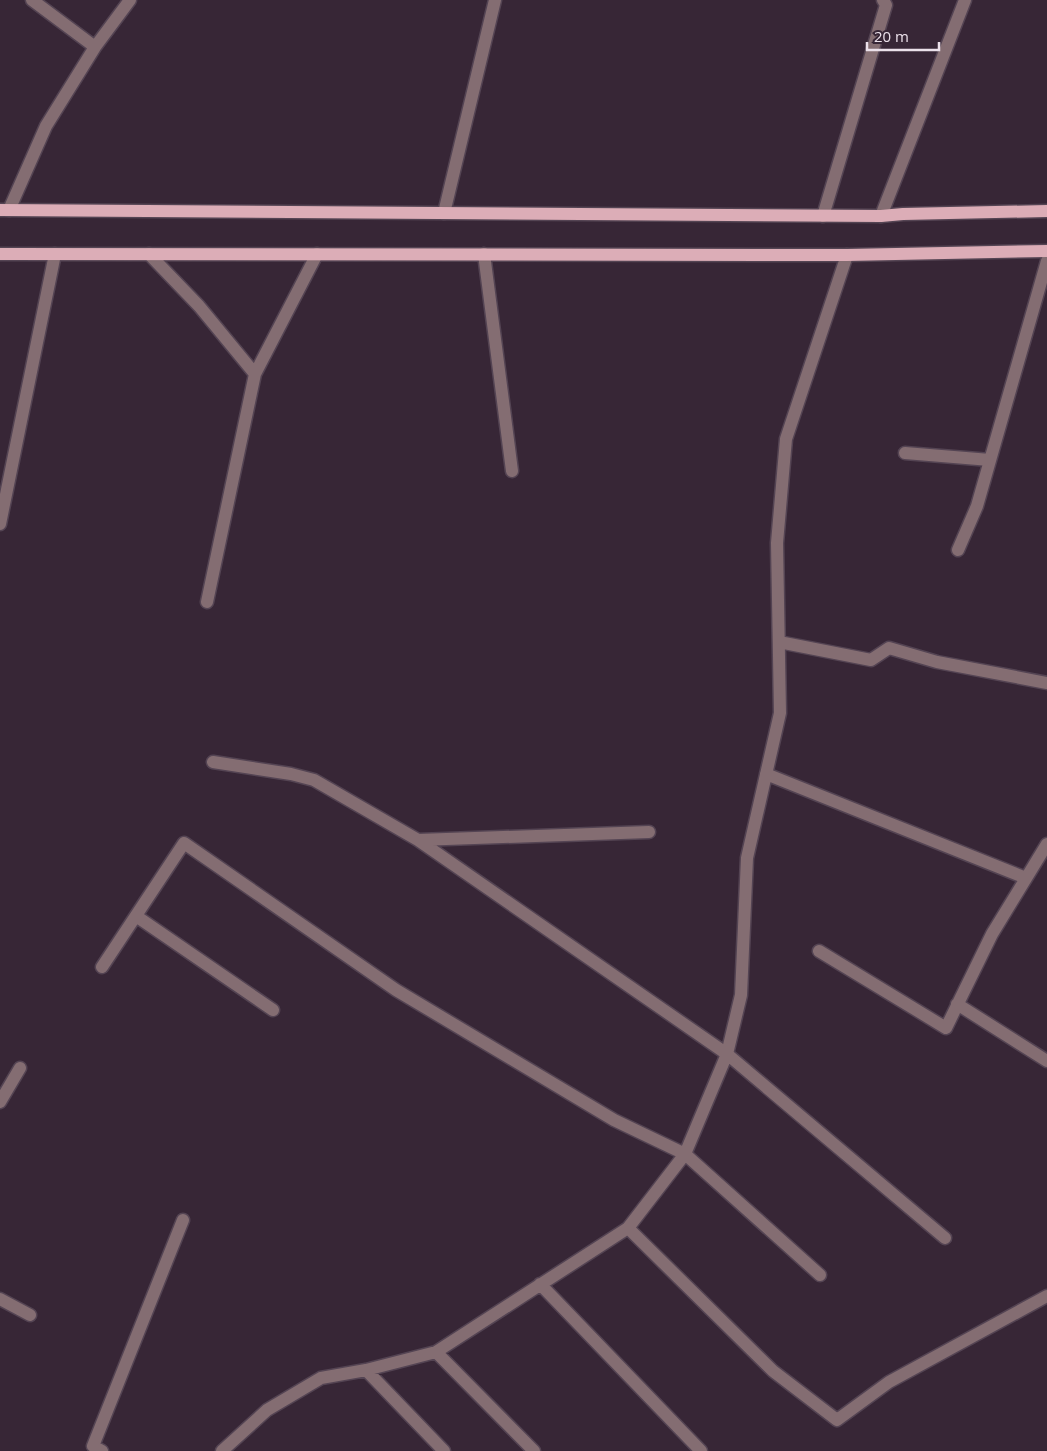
<svg xmlns="http://www.w3.org/2000/svg" width="1047" height="1451" font-family="'Open Sans',sans-serif">
	<style>
		.lines { fill: none; stroke-linecap: round; stroke-linejoin: round }
		.minor-casing { stroke: #544453; stroke-width: 15 }
		.major-casing { stroke: #544453; stroke-width: 15 }
		.minor { stroke: #846d72; stroke-width: 12 }
		.major { stroke: #dcadb7; stroke-width: 12 }
	</style>
	<rect width="100%" height="100%" fill="#372636"/>
	<g class="lines">
		<defs>
			<path id="minor" d="M 32,0 L 95,47
				M 9,210 L 46,126 L 95,47 L 130,0
				M 444,213 L 495,0
				M 823,216 L 886,5 L 883,0
				M 881,216 L 965,0
				M 149,254 L 199,306 L 255,374
				M 484,254 L 512,471
				M 905,453 L 990,460
				M 0,524 L 55,254
				M 958,550 L 977,506 L 1047,261
				M 207,602 L 255,374 L 317,254
				M 779,642 L 871,660 L 889,648 L 937,662 L 1047,683
				M 213,762 L 291,774 L 314,780 L 418,840 L 727,1054 L 945,1238
				M 766,774 L 1026,878
				M 418,840 L 649,832
				M 136,916 L 273,1010
				M 819,951 L 946,1028 L 992,934 L 1047,844
				M 102,967 L 184,843 L 396,990 L 614,1120 L 685,1154 L 820,1275
				M 957,1004 L 1047,1061
				M 0,1102 L 20,1068
				M 628,1228 L 773,1371 L 837,1420 L 889,1382 L 1047,1296
				M 540,1284 L 701,1451
				M 0,1299 L 30,1315
				M 436,1352 L 534,1451
				M 366,1370 L 444,1451
				M 102,1451 L 93,1446 L 183,1220
				M 222,1451 L 267,1410 L 321,1378 L 366,1370 L 436,1352 L 628,1228 L 685,1154 L 727,1054 L 741,995 L 747,858 L 780,713 L 777,543 L 786,439 L 847,255"/>
			<path id="major" d="M 0,210 L 881,216 L 903,214 L 1047,211
				M 0,254 L 847,255 L 1047,251"/>
		</defs>
		<use href="#minor" class="minor-casing"/>
		<use href="#major" class="major-casing"/>
		<use href="#minor" class="minor"/>
		<use href="#major" class="major"/>
	</g>
	<path d="M867 42v8h72v-8" fill="none" stroke="#ece1eb" stroke-width="2.5"/>
	<text x="874" y="42" font-size="15" fill="#ece1eb" stroke="#372636" stroke-width="4" paint-order="stroke">20 m</text>
</svg>
